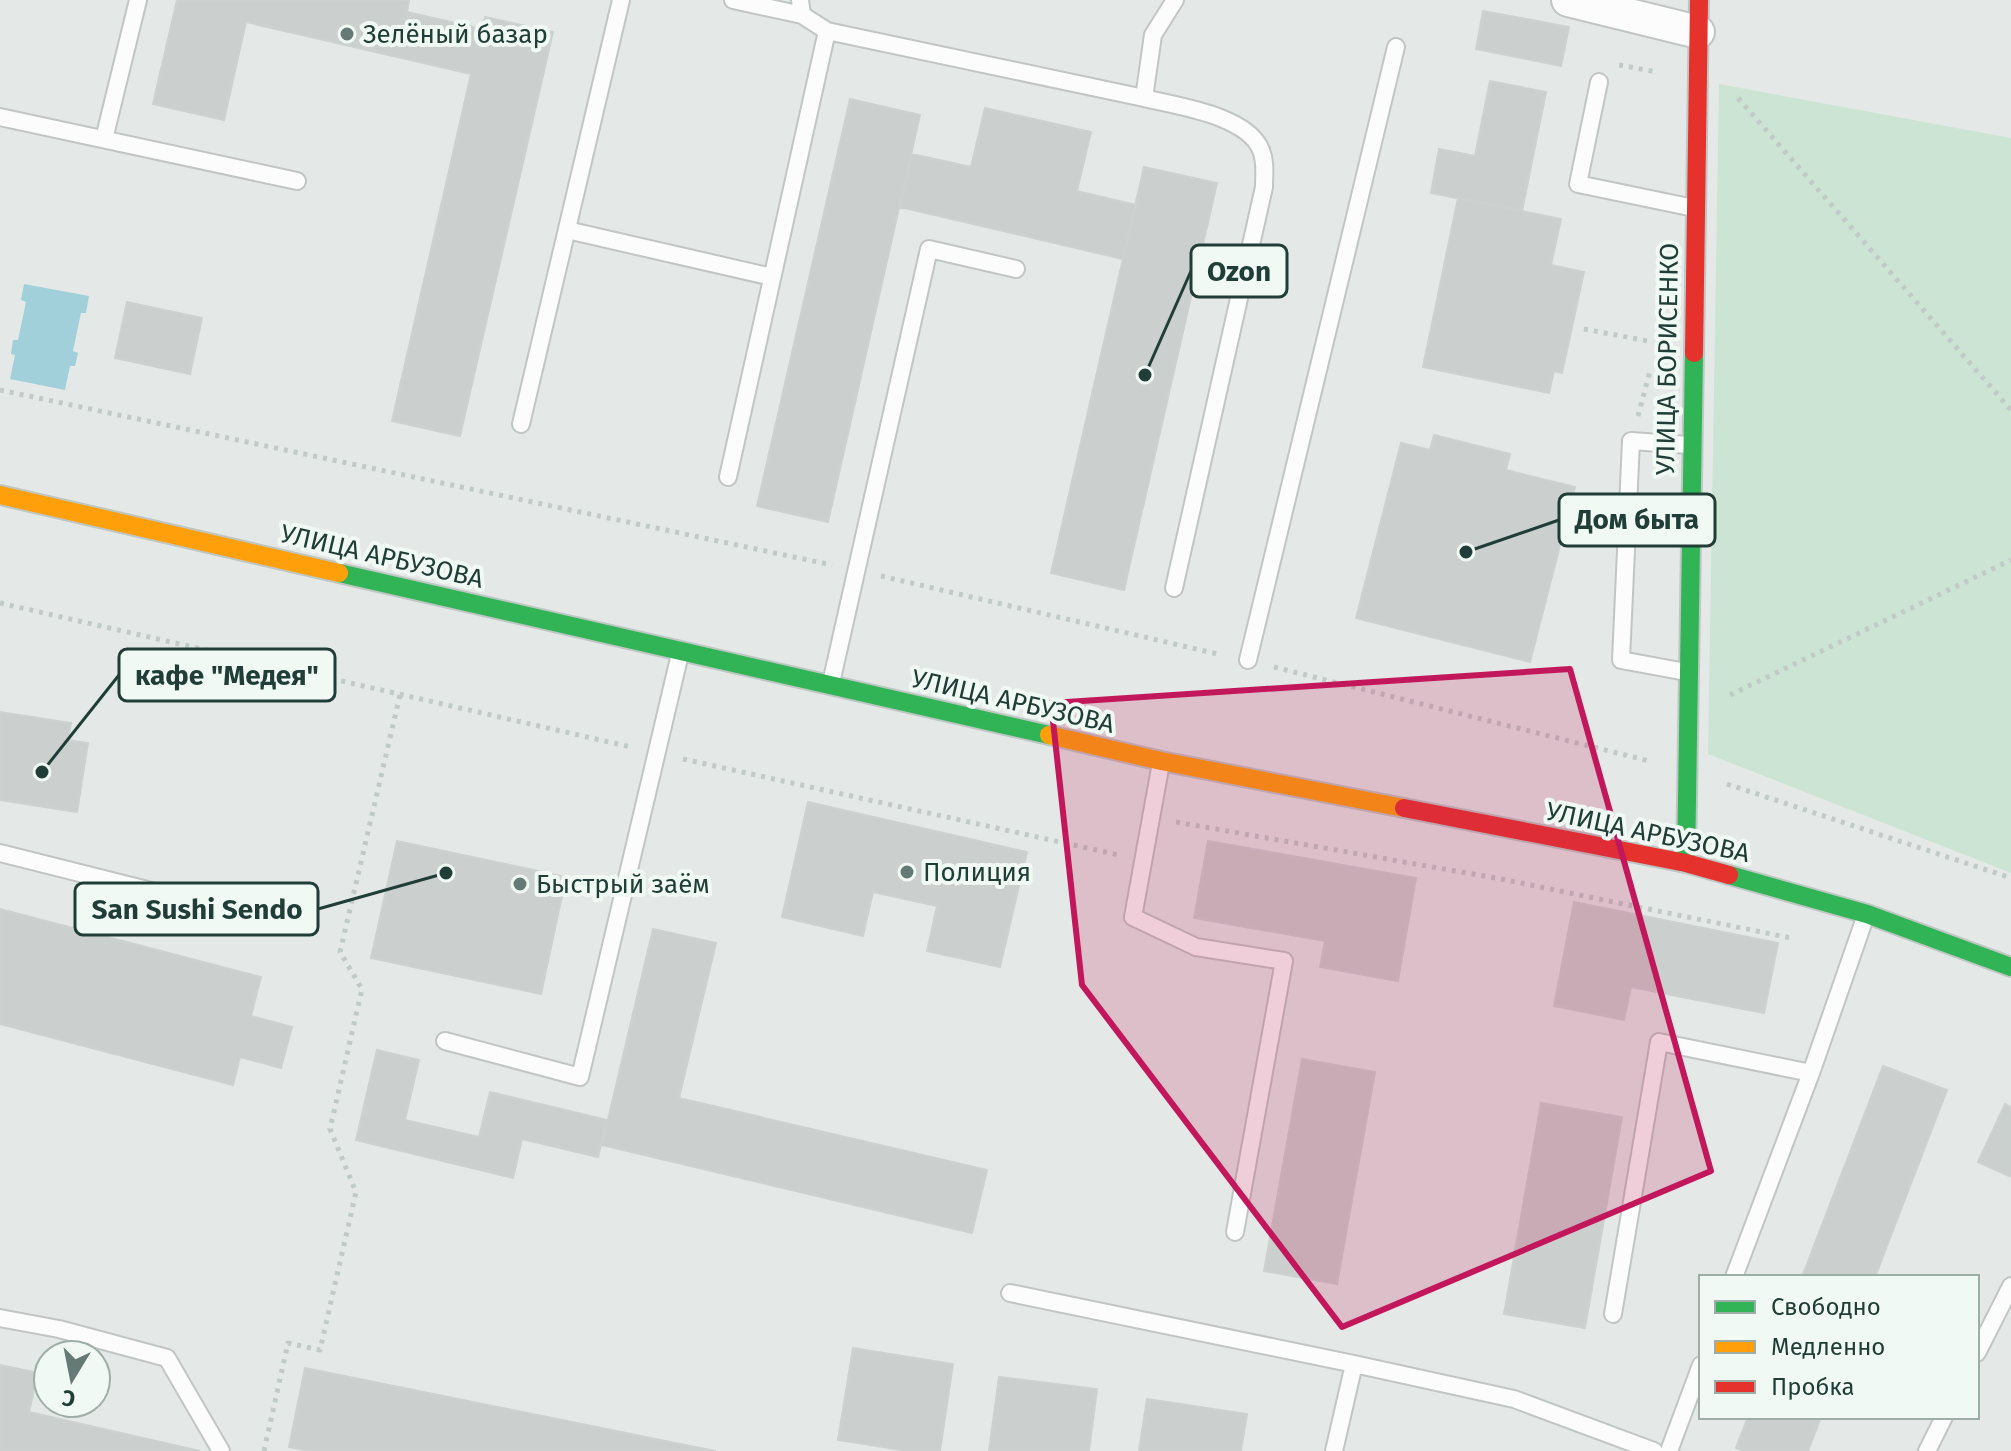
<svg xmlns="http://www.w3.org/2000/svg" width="2011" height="1451" font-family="'Fira Sans',sans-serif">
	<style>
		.green { fill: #cce4d4 }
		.water { fill: #a2d0da }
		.building { fill: #cbd0ce; stroke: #ccd2d0; stroke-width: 2 }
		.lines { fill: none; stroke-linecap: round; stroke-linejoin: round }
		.lane-casing { stroke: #c1c6c4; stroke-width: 20 }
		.street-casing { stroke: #c1c6c4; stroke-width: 36 }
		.fast-casing { stroke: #bfc7c4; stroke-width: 22 }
		.slow-casing { stroke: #bfc7c4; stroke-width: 22 }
		.jam-casing { stroke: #bfc7c4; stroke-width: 22 }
		.path { stroke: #c0cac7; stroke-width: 5; stroke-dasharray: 4 6; stroke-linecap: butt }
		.lane { stroke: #fbfcfb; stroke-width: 16 }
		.street { stroke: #fbfcfb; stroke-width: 32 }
		.fast { stroke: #30b455; stroke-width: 18 }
		.slow { stroke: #ff9f0a; stroke-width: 18 }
		.jam { stroke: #e5322d; stroke-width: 18 }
		.marked { fill: #c2185b; fill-opacity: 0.2; stroke: #c2185b; stroke-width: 6; stroke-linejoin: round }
		.poi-dot { fill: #657a75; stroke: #f1f9f5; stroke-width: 3 }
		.labels { text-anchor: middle; stroke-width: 8; stroke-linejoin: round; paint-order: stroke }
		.poi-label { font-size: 26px; fill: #203e37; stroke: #f1f9f5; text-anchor: start }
		.street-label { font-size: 26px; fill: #203e37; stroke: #f1f9f5 }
		.leader { fill: none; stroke: #203e37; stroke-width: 3 }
		.callout-dot { fill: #203e37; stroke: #f1f9f5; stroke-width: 3 }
		.callout { fill: #f1f9f5; stroke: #203e37; stroke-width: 3 }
		.callout-label { font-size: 28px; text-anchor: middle; font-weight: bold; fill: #203e37 }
	</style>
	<rect width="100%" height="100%" fill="#e4e9e7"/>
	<path class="green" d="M 1719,84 L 2011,138 L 2011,873 L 1708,754 Z"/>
	<path class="water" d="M 24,284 L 89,296 L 86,313 L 81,313 L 73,351 L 78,353 L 75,366 L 70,366 L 65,390 L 10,379 L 15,355 L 11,354 L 13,340 L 18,340 L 26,302 L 21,300 Z"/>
	<path class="building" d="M 177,0 L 409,0 L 407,12 L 482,29 L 485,17 L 553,32 L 460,436 L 392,421 L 471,74 L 246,22 L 224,120 L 153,104 Z
		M 1483,11 L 1569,27 L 1561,66 L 1476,49 Z
		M 1490,81 L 1546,92 L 1522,211 L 1431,193 L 1439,149 L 1475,156 Z
		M 850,99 L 920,115 L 828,522 L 757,506 Z
		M 985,108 L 1091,132 L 1077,191 L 1136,205 L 1123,259 L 900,207 L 912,154 L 971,167 Z
		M 1144,167 L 1217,183 L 1124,590 L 1051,573 Z
		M 1458,198 L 1561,219 L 1551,265 L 1584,272 L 1562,373 L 1554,371 L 1549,393 L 1423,367 Z
		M 127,302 L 202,318 L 190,374 L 115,358 Z
		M 1434,435 L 1510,454 L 1506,470 L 1575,487 L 1530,662 L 1356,618 L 1401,443 L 1430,450 Z
		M 0,712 L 71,723 L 68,740 L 88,743 L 77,812 L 0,800 Z
		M 808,802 L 1027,852 L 1000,967 L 927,951 L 937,906 L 873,892 L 863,936 L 782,917 Z
		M 397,841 L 566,877 L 541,994 L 371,958 Z
		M 1208,841 L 1416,878 L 1398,981 L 1320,967 L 1325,941 L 1194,918 Z
		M 1574,902 L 1778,943 L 1764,1013 L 1631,987 L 1624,1020 L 1554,1006 Z
		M 0,909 L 261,977 L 251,1016 L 292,1027 L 281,1068 L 240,1057 L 233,1085 L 0,1024 Z
		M 653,929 L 716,943 L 679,1098 L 987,1170 L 972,1233 L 602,1145 Z
		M 377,1050 L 419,1060 L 405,1120 L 479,1137 L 490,1092 L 607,1120 L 598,1157 L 522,1139 L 513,1178 L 356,1140 Z
		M 1302,1059 L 1375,1072 L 1337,1284 L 1264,1271 Z
		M 1883,1066 L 1947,1090 L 1875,1277 L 1802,1277 Z
		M 1541,1103 L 1622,1117 L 1585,1328 L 1504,1314 Z
		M 2005,1104 L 2011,1107 L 2011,1177 L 1978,1162 Z
		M 853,1348 L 953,1364 L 940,1451 L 908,1451 L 838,1440 Z
		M 0,1365 L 38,1373 L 29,1412 L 200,1451 L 0,1451 Z
		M 305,1368 L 685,1445 L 716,1451 L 309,1451 L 289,1447 Z
		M 999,1377 L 1097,1389 L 1089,1451 L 989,1451 Z
		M 1147,1399 L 1247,1414 L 1241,1451 L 1139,1451 Z
		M 1748,1417 L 1821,1417 L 1808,1451 L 1743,1451 L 1736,1448 Z"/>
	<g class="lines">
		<defs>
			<path id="lane" d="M 733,0 L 802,15
				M 800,0 L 802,15 L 827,31
				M 1599,82 L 1578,184 L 1694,208
				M 0,117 L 297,181
				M 104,139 L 138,0
				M 567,230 L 772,277
				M 521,424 L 621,0
				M 728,477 L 827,31 L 1144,98
				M 1174,588 L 1264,187 C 1264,175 1266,162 1261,150 C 1247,115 1176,106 1144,98 L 1153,35 L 1175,0
				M 1248,660 L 1396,47
				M 1686,672 L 1621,660 L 1631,441 L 1690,445
				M 831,683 L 929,249 L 1016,269
				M 1161,763 L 1133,917 L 1196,947 L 1284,961 L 1235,1232
				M 0,853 L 239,913
				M 445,1041 L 580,1077 L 680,654
				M 1734,1277 L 1811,1073 L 1866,915
				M 1010,1293 L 1354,1364
				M 1613,1314 L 1659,1042 L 1811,1073
				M 0,1318 L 59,1329 L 167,1358 L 221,1451
				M 1977,1353 L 2011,1286
				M 1334,1451 L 1354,1364 L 1514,1399 L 1654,1451
				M 1669,1451 L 1701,1365
				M 1927,1451 L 1944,1417"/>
			<path id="street" d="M 1568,0 L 1698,32"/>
			<path id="fast" d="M 339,573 L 1049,735
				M 1686,863 L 1694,353
				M 1729,875 L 1867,914 L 2011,967"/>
			<path id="slow" d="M 0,495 L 339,573
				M 1049,735 L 1161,761 L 1404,808"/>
			<path id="jam" d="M 1694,353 L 1699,0
				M 1404,808 L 1686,863 L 1729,875"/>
		</defs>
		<use href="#lane" class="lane-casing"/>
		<use href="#street" class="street-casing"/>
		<use href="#fast" class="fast-casing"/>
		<use href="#slow" class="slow-casing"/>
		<use href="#jam" class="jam-casing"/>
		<path class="path" d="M 1619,65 L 1657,72
			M 1738,98 L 2011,410
			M 1584,329 L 1653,342
			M 0,390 L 832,565
			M 1638,416 L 1650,371
			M 881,576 L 1222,655
			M 0,603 L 631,747
			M 1274,667 L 1649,761
			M 1730,695 L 2011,560
			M 683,759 L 1119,855
			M 1727,784 L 2011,878
			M 1176,822 L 1501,879 L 1791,938
			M 264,1451 L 288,1343 L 320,1350 L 356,1192 L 330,1129 L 362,989 L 340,952 L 400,695"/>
		<use href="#lane" class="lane"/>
		<use href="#street" class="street"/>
		<use href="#fast" class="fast"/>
		<use href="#slow" class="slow"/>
		<use href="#jam" class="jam"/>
	</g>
	<path class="marked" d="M 1570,669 L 1711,1171 L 1342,1327 L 1082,985 L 1051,703 Z"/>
	<g class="poi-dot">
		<circle cx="347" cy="34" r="8"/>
		<circle cx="907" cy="872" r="8"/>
		<circle cx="520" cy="884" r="8"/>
	</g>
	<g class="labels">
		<g class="poi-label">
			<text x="363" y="43">Зелёный базар</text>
			<text x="923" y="881">Полиция</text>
			<text x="536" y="893">Быстрый заём</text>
		</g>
		<g class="street-label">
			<text transform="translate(1667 359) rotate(-89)" y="9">УЛИЦА БОРИСЕНКО</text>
			<text transform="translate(382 556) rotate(13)" y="9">УЛИЦА АРБУЗОВА</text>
			<text transform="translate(1013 701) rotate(13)" y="9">УЛИЦА АРБУЗОВА</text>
			<text transform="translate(1648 832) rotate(12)" y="9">УЛИЦА АРБУЗОВА</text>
		</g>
	</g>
	<path class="leader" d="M1145 375L1191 271M1466 552L1559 520M42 772L119 675M446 873L318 909"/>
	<g class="callout-dot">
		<circle cx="1145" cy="375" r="8"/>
		<circle cx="1466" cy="552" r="8"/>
		<circle cx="42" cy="772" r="8"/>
		<circle cx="446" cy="873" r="8"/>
	</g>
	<g class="callout">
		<rect x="1191" y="245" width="96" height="52" rx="8"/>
		<rect x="1559" y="494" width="156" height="52" rx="8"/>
		<rect x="119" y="649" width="216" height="52" rx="8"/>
		<rect x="75" y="883" width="243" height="52" rx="8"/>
	</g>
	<g class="callout-label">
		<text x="1239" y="281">Ozon</text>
		<text x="1637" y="529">Дом быта</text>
		<text x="227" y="685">кафе "Медея"</text>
		<text x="197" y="919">San Sushi Sendo</text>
	</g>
	<rect x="1699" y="1275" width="280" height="144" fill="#f1f9f5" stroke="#9daea9" stroke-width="2"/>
	<rect x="1715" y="1301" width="40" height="12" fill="#30b455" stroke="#9daea9" stroke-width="2"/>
	<text x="1771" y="1315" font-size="24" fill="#203e37">Свободно</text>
	<rect x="1715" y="1341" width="40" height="12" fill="#ff9f0a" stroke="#9daea9" stroke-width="2"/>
	<text x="1771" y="1355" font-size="24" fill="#203e37">Медленно</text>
	<rect x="1715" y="1381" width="40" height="12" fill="#e5322d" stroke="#9daea9" stroke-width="2"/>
	<text x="1771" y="1395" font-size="24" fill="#203e37">Пробка</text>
	<g transform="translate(72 1379) rotate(190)"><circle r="38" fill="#f1f9f5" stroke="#9daea9" stroke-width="2"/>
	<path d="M0-6L14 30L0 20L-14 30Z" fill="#657a75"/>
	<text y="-12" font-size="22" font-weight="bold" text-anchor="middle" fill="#203e37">С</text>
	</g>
</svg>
